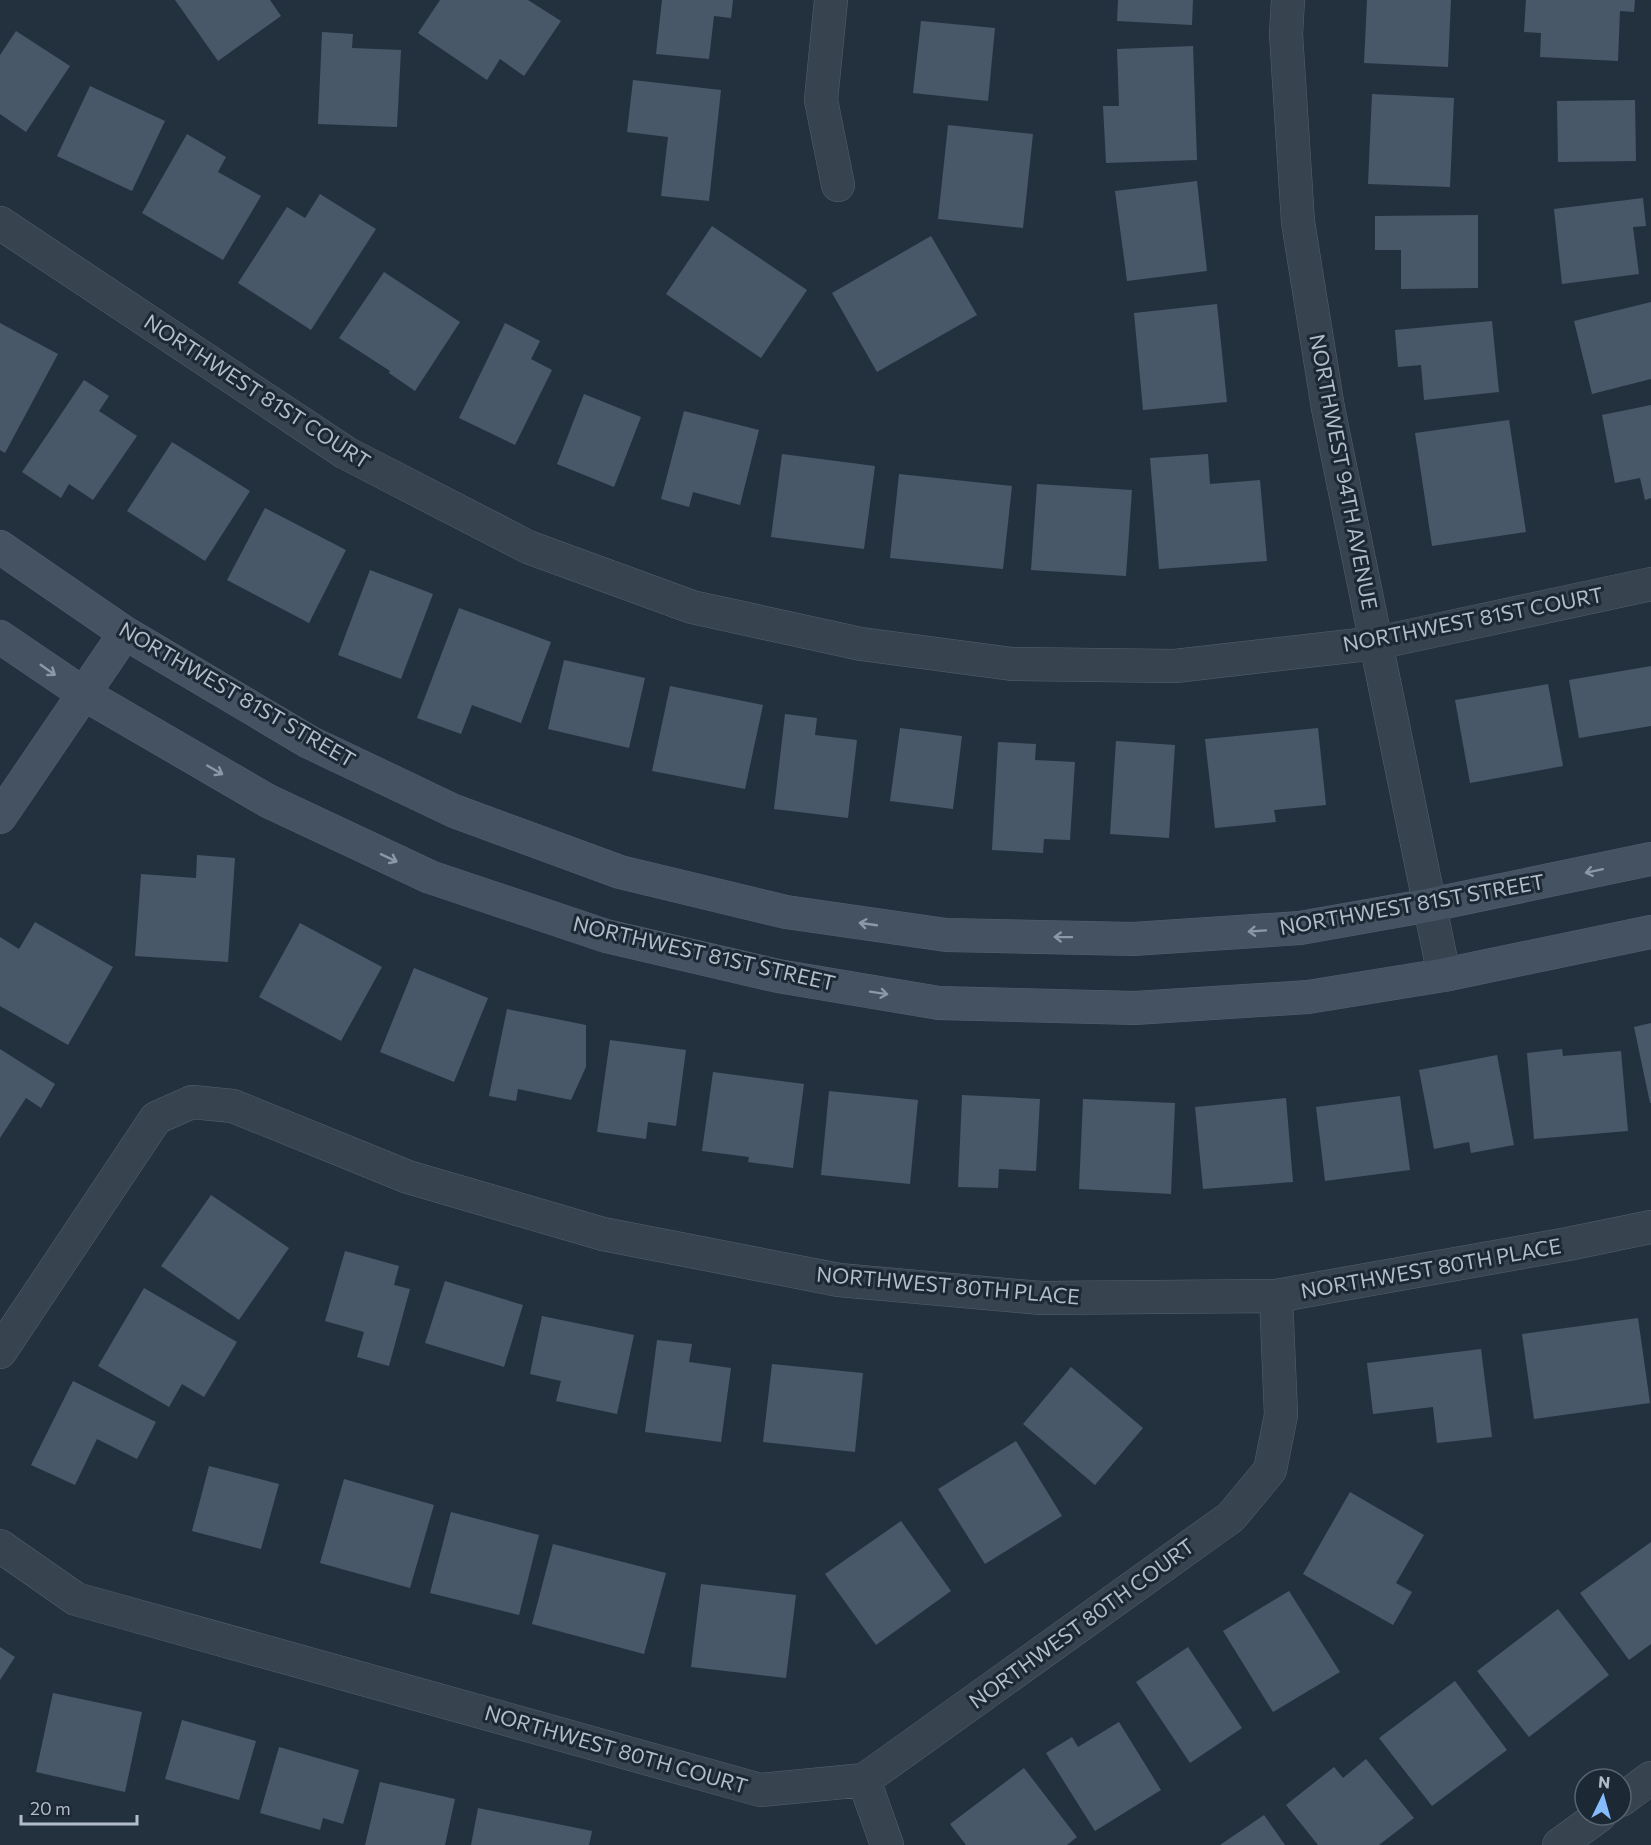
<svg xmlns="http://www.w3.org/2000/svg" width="1651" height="1845" font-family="Commissioner,sans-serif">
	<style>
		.building { fill: #485868 }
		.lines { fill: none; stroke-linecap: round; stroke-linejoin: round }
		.street-casing { stroke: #55606d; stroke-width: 34 }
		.secondary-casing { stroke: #55606d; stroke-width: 34 }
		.street { stroke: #37434f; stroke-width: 33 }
		.secondary { stroke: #455262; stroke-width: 33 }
		.oneway { stroke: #8c98a6 }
		.labels { text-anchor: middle; stroke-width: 6; stroke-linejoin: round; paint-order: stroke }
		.street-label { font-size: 21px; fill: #b3bdca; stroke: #1c2834 }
	</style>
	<rect width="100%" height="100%" fill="#23313f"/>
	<path class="building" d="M 175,0 L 270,0 L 281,16 L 218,61 Z
		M 440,0 L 528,0 L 561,21 L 524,76 L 500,59 L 487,80 L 418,33 Z
		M 662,0 L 733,0 L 731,18 L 714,16 L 709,59 L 656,54 Z
		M 1118,0 L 1193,0 L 1192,25 L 1117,21 Z
		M 1367,0 L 1451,0 L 1448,67 L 1364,63 Z
		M 1526,0 L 1635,0 L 1634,12 L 1620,11 L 1618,61 L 1540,57 L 1541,33 L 1524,32 Z
		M 921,21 L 995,28 L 988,101 L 913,93 Z
		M 16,31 L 70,66 L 26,132 L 0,114 L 0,55 Z
		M 322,32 L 353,34 L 352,48 L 401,50 L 397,127 L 318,124 Z
		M 1193,46 L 1197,160 L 1106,163 L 1103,106 L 1119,106 L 1117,49 Z
		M 633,80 L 721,90 L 709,201 L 661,196 L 668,137 L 627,132 Z
		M 90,86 L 165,121 L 132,191 L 57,156 Z
		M 1372,94 L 1454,98 L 1450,187 L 1368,184 Z
		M 1635,100 L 1636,161 L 1558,162 L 1557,101 Z
		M 948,125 L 1033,134 L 1023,228 L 938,219 Z
		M 187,134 L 226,157 L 218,172 L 261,196 L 223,260 L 142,213 Z
		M 1197,181 L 1207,271 L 1127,281 L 1115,191 Z
		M 320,194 L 376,229 L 311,330 L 238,283 L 287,207 L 305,218 Z
		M 1643,198 L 1646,226 L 1633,227 L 1639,274 L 1562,284 L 1554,209 Z
		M 1478,215 L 1478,288 L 1401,289 L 1401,250 L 1375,250 L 1375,216 Z
		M 712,226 L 807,290 L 761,358 L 666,294 Z
		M 931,236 L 977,315 L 877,372 L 832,293 Z
		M 384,272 L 460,322 L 415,391 L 389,373 L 390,371 L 339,338 Z
		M 1651,302 L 1651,379 L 1592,394 L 1574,321 Z
		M 1217,304 L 1227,402 L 1143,410 L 1134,313 Z
		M 1492,321 L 1499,392 L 1424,400 L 1421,365 L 1398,367 L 1395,330 Z
		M 0,323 L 58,354 L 5,453 L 0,450 Z
		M 505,323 L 540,341 L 531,359 L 552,370 L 515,445 L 459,418 Z
		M 84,380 L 109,396 L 99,411 L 137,436 L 93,500 L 69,484 L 61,498 L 22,472 Z
		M 584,394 L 641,417 L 614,487 L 557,464 Z
		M 1651,405 L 1651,498 L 1645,500 L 1640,478 L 1615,483 L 1602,415 Z
		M 684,411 L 759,430 L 740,505 L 693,492 L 689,507 L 661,499 Z
		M 1509,420 L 1526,532 L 1432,546 L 1415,433 Z
		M 172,442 L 250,491 L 205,561 L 127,511 Z
		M 782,454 L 875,466 L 864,549 L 771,537 Z
		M 1208,454 L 1210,484 L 1260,480 L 1267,561 L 1159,569 L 1150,458 Z
		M 899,474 L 1012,486 L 1003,569 L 890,558 Z
		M 1037,484 L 1132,490 L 1126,576 L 1031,570 Z
		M 265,508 L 346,550 L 309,623 L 227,580 Z
		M 370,570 L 433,594 L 401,679 L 338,655 Z
		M 459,608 L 551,642 L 521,723 L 472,705 L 461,734 L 417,718 Z
		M 564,660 L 645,678 L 629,748 L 548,729 Z
		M 1651,666 L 1651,726 L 1579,738 L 1569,680 Z
		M 1548,684 L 1563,766 L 1470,783 L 1455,700 Z
		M 670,686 L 763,705 L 745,789 L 652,771 Z
		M 785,714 L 817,718 L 815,735 L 857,740 L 848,818 L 774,809 Z
		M 900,728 L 962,736 L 953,809 L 890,801 Z
		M 1318,728 L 1326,805 L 1274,810 L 1276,822 L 1215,828 L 1205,739 Z
		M 1116,741 L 1175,745 L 1169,838 L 1110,834 Z
		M 998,742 L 1036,744 L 1035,760 L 1075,762 L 1070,840 L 1044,839 L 1043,853 L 992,850 Z
		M 197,855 L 235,858 L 228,962 L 135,956 L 141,874 L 196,878 Z
		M 35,922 L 113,967 L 68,1045 L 0,1006 L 0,937 L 19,949 Z
		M 300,923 L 382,967 L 341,1041 L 259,997 Z
		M 414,968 L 488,998 L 454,1082 L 380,1052 Z
		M 507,1009 L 586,1025 L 586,1067 L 571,1100 L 518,1089 L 516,1101 L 489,1096 Z
		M 1651,1023 L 1651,1103 L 1650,1103 L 1634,1027 Z
		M 610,1040 L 686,1050 L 676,1126 L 648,1122 L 646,1139 L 597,1132 Z
		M 0,1049 L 55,1084 L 41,1108 L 26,1098 L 0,1138 Z
		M 1562,1049 L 1563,1056 L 1621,1051 L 1628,1131 L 1534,1139 L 1527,1053 Z
		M 1497,1055 L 1514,1145 L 1471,1153 L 1469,1142 L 1434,1149 L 1419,1070 Z
		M 713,1072 L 804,1084 L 793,1168 L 748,1162 L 749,1157 L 702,1151 Z
		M 829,1091 L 918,1100 L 910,1184 L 821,1175 Z
		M 962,1095 L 1040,1099 L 1036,1171 L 999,1169 L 998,1188 L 958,1187 Z
		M 1400,1096 L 1410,1170 L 1325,1181 L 1316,1107 Z
		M 1286,1098 L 1293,1182 L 1203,1189 L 1195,1107 Z
		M 1083,1099 L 1175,1103 L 1171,1194 L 1079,1189 Z
		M 211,1195 L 289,1248 L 239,1320 L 161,1266 Z
		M 345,1251 L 399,1266 L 394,1285 L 410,1289 L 389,1366 L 357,1357 L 364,1332 L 325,1321 Z
		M 445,1281 L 523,1305 L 504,1367 L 425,1343 Z
		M 144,1288 L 237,1342 L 204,1397 L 182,1384 L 169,1407 L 98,1366 Z
		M 542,1316 L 634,1335 L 617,1414 L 556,1401 L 561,1381 L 530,1374 Z
		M 1638,1318 L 1650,1403 L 1534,1419 L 1522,1334 Z
		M 657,1340 L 692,1344 L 689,1362 L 731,1368 L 721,1442 L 645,1432 Z
		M 1481,1349 L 1492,1437 L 1437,1443 L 1433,1407 L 1373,1414 L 1367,1363 Z
		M 772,1364 L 863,1373 L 855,1452 L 763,1442 Z
		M 1071,1367 L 1143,1428 L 1095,1485 L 1023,1424 Z
		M 73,1381 L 156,1422 L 137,1459 L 97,1439 L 75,1485 L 31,1465 Z
		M 1016,1441 L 1062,1516 L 985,1564 L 938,1489 Z
		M 209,1466 L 279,1484 L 261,1549 L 192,1531 Z
		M 344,1479 L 434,1505 L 410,1588 L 320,1563 Z
		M 1350,1492 L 1424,1535 L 1396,1583 L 1412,1592 L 1393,1625 L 1303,1574 Z
		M 451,1512 L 539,1535 L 519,1615 L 430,1593 Z
		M 901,1521 L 951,1591 L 876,1645 L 825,1574 Z
		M 1651,1542 L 1651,1644 L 1629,1660 L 1580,1593 Z
		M 553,1544 L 666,1573 L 644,1654 L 532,1624 Z
		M 701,1584 L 796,1595 L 786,1678 L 691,1667 Z
		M 1289,1591 L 1340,1672 L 1273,1712 L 1223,1631 Z
		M 1558,1609 L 1609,1675 L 1529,1737 L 1477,1671 Z
		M 0,1647 L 15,1657 L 0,1680 Z
		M 1188,1647 L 1242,1728 L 1190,1763 L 1136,1682 Z
		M 1455,1681 L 1507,1750 L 1432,1806 L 1379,1738 Z
		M 53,1693 L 142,1712 L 125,1792 L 36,1772 Z
		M 182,1720 L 256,1741 L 239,1800 L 165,1779 Z
		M 1119,1722 L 1161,1790 L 1095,1831 L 1046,1753 L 1072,1737 L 1078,1747 Z
		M 279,1747 L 359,1770 L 343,1824 L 323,1818 L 320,1830 L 260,1813 Z
		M 1366,1759 L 1414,1818 L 1379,1845 L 1318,1845 L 1286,1805 L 1334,1767 L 1343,1778 Z
		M 1024,1768 L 1077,1837 L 1067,1845 L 966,1845 L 950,1824 Z
		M 380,1782 L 455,1799 L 445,1845 L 365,1845 Z
		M 478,1808 L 592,1831 L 589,1845 L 471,1845 Z
		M 1264,1815 L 1285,1845 L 1220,1845 Z"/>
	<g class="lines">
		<defs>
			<path id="street" d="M 831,0 L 821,100 L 838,185
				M 1288,0 L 1286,34 L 1298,222 L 1328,408 L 1444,975
				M 0,223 L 346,453 L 528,547 L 692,607 L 861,644 L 1012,664 L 1175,666 L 1377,643 L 1651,584
				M 0,1352 L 156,1118 L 192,1102 L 233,1106 L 408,1177 L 603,1234 L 839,1280 L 1041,1298 L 1276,1296 L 1568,1244 L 1651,1227
				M 0,1546 L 76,1599 L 760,1790 L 864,1780 L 1231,1517 L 1270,1470 L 1281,1415 L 1276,1296
				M 864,1780 L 887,1845
				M 1621,1800 L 1651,1778
				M 1559,1845 L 1600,1815"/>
			<path id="secondary" d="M 0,547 L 125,633 L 309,742 L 454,811 L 620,872 L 786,912 L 946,935 L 1133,939 L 1300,928 L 1430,905 L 1651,859
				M 0,637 L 84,694 L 268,801 L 430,877 L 606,936 L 778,976 L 939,1003 L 1135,1008 L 1308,997 L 1444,975 L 1651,932
				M 0,817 L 125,633"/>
		</defs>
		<use href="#street" class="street-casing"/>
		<use href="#secondary" class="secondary-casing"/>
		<use href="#street" class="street"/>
		<use href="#secondary" class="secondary"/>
	</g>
	<defs><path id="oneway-shaft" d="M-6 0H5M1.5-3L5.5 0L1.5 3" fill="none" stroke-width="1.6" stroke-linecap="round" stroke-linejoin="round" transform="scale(1.5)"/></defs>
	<g class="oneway">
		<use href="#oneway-shaft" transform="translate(48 670) rotate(35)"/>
		<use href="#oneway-shaft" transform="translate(215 770) rotate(30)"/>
		<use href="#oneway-shaft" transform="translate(389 858) rotate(25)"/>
		<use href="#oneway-shaft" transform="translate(1594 871) rotate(168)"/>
		<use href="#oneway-shaft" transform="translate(868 924) rotate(-172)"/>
		<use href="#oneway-shaft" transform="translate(1257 931) rotate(176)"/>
		<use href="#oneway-shaft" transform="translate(1063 937) rotate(-179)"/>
		<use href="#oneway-shaft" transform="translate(879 993) rotate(9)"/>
	</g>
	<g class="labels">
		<g class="street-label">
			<text transform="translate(257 392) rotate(33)" y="7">NORTHWEST 81ST COURT</text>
			<text transform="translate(1343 472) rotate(79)" y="7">NORTHWEST 94TH AVENUE</text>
			<text transform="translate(1473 620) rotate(-11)" y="7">NORTHWEST 81ST COURT</text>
			<text transform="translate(237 695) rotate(30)" y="7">NORTHWEST 81ST STREET</text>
			<text transform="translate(1412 905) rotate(-10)" y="7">NORTHWEST 81ST STREET</text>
			<text transform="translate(704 954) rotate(13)" y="7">NORTHWEST 81ST STREET</text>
			<text transform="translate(1431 1269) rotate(-10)" y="7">NORTHWEST 80TH PLACE</text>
			<text transform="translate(948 1286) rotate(5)" y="7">NORTHWEST 80TH PLACE</text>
			<text transform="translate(1082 1624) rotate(-36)" y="7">NORTHWEST 80TH COURT</text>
			<text transform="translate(616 1750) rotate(16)" y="7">NORTHWEST 80TH COURT</text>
		</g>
	</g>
	<g transform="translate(1603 1797) rotate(5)"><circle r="28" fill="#1c2834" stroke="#586470" stroke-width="1.5"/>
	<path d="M0-4.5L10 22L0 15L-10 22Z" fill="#85bcfd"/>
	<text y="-9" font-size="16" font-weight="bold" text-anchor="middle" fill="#b3bdca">N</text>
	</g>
	<path d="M21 1815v9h116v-9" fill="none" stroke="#b3bdca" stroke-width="3"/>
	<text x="30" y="1815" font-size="18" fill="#b3bdca" stroke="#1c2834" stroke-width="4.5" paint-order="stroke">20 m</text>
</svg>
